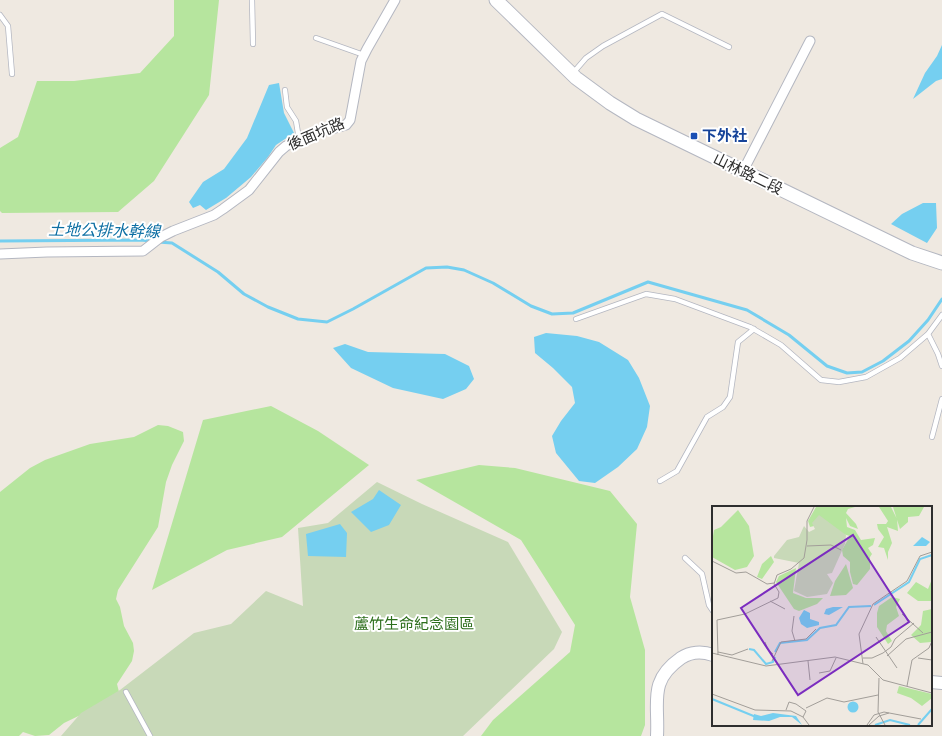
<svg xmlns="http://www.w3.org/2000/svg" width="942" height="736" font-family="Karla,'Noto Sans TC',sans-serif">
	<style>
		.green { fill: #b6e59e }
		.cemetery { fill: #c8d9b8 }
		.water { fill: #75cff0 }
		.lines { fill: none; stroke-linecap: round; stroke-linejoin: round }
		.stream { stroke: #75cff0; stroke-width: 3 }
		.service-casing { stroke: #b4b7c1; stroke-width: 6 }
		.minor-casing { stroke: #b4b7c1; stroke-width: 11 }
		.tertiary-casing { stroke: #b4b7c1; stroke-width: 14 }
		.secondary-casing { stroke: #b4b7c1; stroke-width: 15 }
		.service { stroke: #fff; stroke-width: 4.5 }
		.minor { stroke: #fff; stroke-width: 9 }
		.tertiary { stroke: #fff; stroke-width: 12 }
		.secondary { stroke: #fff; stroke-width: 13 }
		.transit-dot { fill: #1a4fb4; stroke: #fff; stroke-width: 1.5 }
		.labels { text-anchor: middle; stroke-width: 4; stroke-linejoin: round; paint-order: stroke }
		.street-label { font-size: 15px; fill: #2e2e2e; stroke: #fff }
		.transit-label { font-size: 15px; font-weight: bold; fill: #164399; stroke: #fff; text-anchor: start }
		.park-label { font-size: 15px; fill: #2c6e1b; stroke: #fff }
		.water-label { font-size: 16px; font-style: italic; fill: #0d6fa3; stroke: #fff }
		.inset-river { fill: none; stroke: #75cff0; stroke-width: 2 }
		.inset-road { fill: none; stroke: #a29e99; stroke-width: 1 }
		.view { fill: #7b2cbf; fill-opacity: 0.15; stroke: #7b2cbf; stroke-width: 2 }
		.inset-edge { fill: none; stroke: #2e2e2e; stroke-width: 2 }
	</style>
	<rect width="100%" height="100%" fill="#efe9e1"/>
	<path class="green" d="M 174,0 L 219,0 L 209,95 L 154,181 L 118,212 L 2,213 L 0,211 L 0,148 L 18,137 L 37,81 L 74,81 L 140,73 L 174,36 Z
		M 271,406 L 318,431 L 369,465 L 282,537 L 227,550 L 152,590 L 203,420 Z
		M 158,425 L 168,426 L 183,432 L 184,441 L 172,465 L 166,482 L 158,527 L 118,590 L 116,599 L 120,607 L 124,626 L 133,643 L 134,651 L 132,661 L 117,684 L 119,692 L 93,709 L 64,723 L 49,735 L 35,736 L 23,732 L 19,736 L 0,736 L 0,492 L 30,468 L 45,460 L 90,444 L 134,437 Z
		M 479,465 L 515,468 L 610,491 L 637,524 L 630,597 L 645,650 L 645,725 L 641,736 L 481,736 L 493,720 L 570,652 L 575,625 L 521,540 L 416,480 Z"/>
	<path class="cemetery" d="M 377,482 L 422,504 L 508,542 L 562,632 L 554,649 L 463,736 L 61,736 L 81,713 L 120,690 L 194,633 L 231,624 L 266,591 L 303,606 L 298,528 L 328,523 Z"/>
	<path class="water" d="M 942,45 L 942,79 L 936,81 L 913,99 L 925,73 L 937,56 Z
		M 279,83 L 284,113 L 294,133 L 276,145 L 268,157 L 251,177 L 226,198 L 206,210 L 200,205 L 193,208 L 189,202 L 203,182 L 224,169 L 247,138 L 269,85 Z
		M 923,203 L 936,203 L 937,228 L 927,243 L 891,224 L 902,214 Z
		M 546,333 L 577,336 L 599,342 L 628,360 L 639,378 L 650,406 L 647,427 L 637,449 L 618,467 L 595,483 L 579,481 L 556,453 L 552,436 L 561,421 L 575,403 L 572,387 L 553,368 L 535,353 L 534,337 Z
		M 345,344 L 368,352 L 445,354 L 469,366 L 474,379 L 466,389 L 443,399 L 393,388 L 351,368 L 333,348 Z
		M 379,490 L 401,505 L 389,525 L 371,532 L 351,512 L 373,499 Z
		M 340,524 L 347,533 L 346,557 L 308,556 L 306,534 Z"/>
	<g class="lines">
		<path class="stream" d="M 0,241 L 140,240 L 152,241
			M 158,242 L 172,243 L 218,272 L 244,294 L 268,307 L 298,319 L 327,322 L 353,309 L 426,268 L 447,267 L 464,270 L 493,283 L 531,306 L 552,314 L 573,313 L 648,282 L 747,310 L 789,335 L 827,366 L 847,373 L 862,372 L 883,361 L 909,341 L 928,320 L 942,299"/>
		<defs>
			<path id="service" d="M 252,0 L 253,44
				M 0,15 L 8,26 L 12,74
				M 316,38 L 364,55
				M 573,73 L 586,58 L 603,46 L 662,14 L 729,47
				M 285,90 L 287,107 L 296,121 L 299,139
				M 576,319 L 646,294 L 675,299 L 750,327 L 781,345 L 821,380 L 839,382 L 866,377 L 900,358 L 928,334 L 942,315
				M 928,334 L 938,354 L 942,366
				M 932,437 L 942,399
				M 660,481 L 677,471 L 707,417 L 723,407 L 730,397 L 738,342 L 754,329
				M 685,558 L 702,574 L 709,605 L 713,611
				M 126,692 L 150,736"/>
			<path id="minor" d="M 743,171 L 810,41
				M 0,254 L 47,252 L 143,251 L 161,237 L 173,231 L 214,215 L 223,209 L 249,190 L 279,152 L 286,146 L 307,136 L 346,125 L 350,120 L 361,61 L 367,49 L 395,0"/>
			<path id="tertiary" d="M 931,682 L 942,683
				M 657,736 C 659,702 648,681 681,658 C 690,652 702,651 713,655"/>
			<path id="secondary" d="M 496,0 L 576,78 L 610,103 L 636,119 L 912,253 L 942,263"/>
		</defs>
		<use href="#service" class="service-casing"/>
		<use href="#minor" class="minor-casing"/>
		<use href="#tertiary" class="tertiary-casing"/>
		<use href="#secondary" class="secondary-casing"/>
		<use href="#service" class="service"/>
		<use href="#minor" class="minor"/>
		<use href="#tertiary" class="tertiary"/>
		<use href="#secondary" class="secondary"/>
	</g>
	<rect class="transit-dot" x="690" y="132" width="8" height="8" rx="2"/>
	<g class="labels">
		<g class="street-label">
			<text transform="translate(316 134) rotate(-23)" y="5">後面坑路</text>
			<text transform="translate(748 174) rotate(26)" y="5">山林路二段</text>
		</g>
		<g class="transit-label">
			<text x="702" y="141">下外社</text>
		</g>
		<g class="park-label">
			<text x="414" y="629">蘆竹生命紀念園區</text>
		</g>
		<g class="water-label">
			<text transform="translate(104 230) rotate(1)" y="6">土地公排水幹線</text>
		</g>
	</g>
	<g transform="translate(712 506)">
		<rect width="220" height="220" fill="#efe9e1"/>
		<path d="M 104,1 L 143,1 L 136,3 L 134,7 L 144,18 L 146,23 L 138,20 L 134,12 L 135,21 L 143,24 L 149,34 L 163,32 L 161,39 L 156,42 L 160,48 L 158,51 L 158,63 L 145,79 L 141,78 L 138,66 L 138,56 L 131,50 L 130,44 L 138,30 L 102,20 L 98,21 L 96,15 ZM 167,1 L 179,1 L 185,13 L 186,25 L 175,21 L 180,37 L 176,46 L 176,54 L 172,42 L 166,41 L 172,31 L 166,23 L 165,18 L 174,18 L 176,15 ZM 181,1 L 212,1 L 207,10 L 196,11 L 196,16 L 188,23 ZM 26,4 L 37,20 L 42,50 L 35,61 L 23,64 L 0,51 L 0,36 L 2,24 L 9,21 ZM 59,50 L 62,56 L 50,73 L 45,71 L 50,58 ZM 134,58 L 141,82 L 134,89 L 118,90 L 123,75 ZM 84,62 L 81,87 L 94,92 L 111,92 L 105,98 L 87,105 L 82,103 L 64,76 L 67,70 ZM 220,73 L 220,100 L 219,95 L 206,95 L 195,87 L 204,76 L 216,83 ZM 180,91 L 188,93 L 184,101 L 187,110 L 175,119 L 174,125 L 180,135 L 176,138 L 165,121 L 165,107 L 167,100 ZM 220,103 L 219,136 L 208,137 L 199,129 L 209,119 L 211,105 ZM 187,180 L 220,188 L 220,192 L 210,200 L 199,192 L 185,187 Z" fill="#b6e59e"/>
		<path d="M 107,9 L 134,29 L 133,38 L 120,67 L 115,68 L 121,77 L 115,88 L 95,91 L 82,85 L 87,57 L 62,52 L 62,50 L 75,34 L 87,31 L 92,20 L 97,26 L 103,23 L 100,17 Z" fill="#c8d9b8"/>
		<path d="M 210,31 L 218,36 L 214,40 L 201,40 ZM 121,101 L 131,101 L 117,109 L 112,108 L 114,103 ZM 92,104 L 98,107 L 98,113 L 107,116 L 107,119 L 95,122 L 89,118 L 87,112 ZM135.5 201a5.5 5.5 0 1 1 11 0a5.5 5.5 0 1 1-11 0ZM 61,207 L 84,210 L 90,219 L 80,211 L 68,211 L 57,215 L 41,214 L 42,208 L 49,210 Z" fill="#75cff0"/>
		<path class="inset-river" d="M 162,99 L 197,76 L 208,53 L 220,49M 37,143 L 42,144 L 54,158 L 61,156 L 63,151M 63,146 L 68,137 L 95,134 L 108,122 L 124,119 L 137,101 L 159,100M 0,193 L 44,211M 163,219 L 178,214 L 198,219M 206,219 L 220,203"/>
		<path class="inset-road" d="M 95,40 L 119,39 L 129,44M 0,55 L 24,67 L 34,66 L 55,78 L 62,77M 58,95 L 73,103M 190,108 L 211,127M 82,110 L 80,125 L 83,135M 164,131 L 185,162M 53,136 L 56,144 L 61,148M 6,146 L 20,149 L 36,143M 0,147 L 54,160 L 123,151 L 156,159 L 171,174 L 220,187M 6,149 L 5,114 L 33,108 L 66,92 L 67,86 L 62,78 L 65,69 L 79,63 L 92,52 L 95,34 L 95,15 L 102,1M 175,150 L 194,133 L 220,126M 151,152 L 160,152 L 171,147 L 179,141 L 183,133 L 202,117M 206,152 L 220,154M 60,155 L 69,136 L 94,133 L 104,123M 96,155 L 98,174M 151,158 L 147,128 L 161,98 L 195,75 L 208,50 L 220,46M 107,167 L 118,165 L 124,152M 167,172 L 166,206 L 173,219M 195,180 L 200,154 L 217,142 L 220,135M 0,188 L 43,204 L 79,205 L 91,211 L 97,219M 94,202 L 115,192 L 132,196 L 166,189M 74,204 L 77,196 L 84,198 L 94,205 L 91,211M 155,219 L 162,209 L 172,206 L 209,213M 157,219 L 167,210 L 177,207"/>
		<path class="view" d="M 141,29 L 197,116 L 86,189 L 29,102 Z"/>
		<rect width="220" height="220" class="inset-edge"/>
	</g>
</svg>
